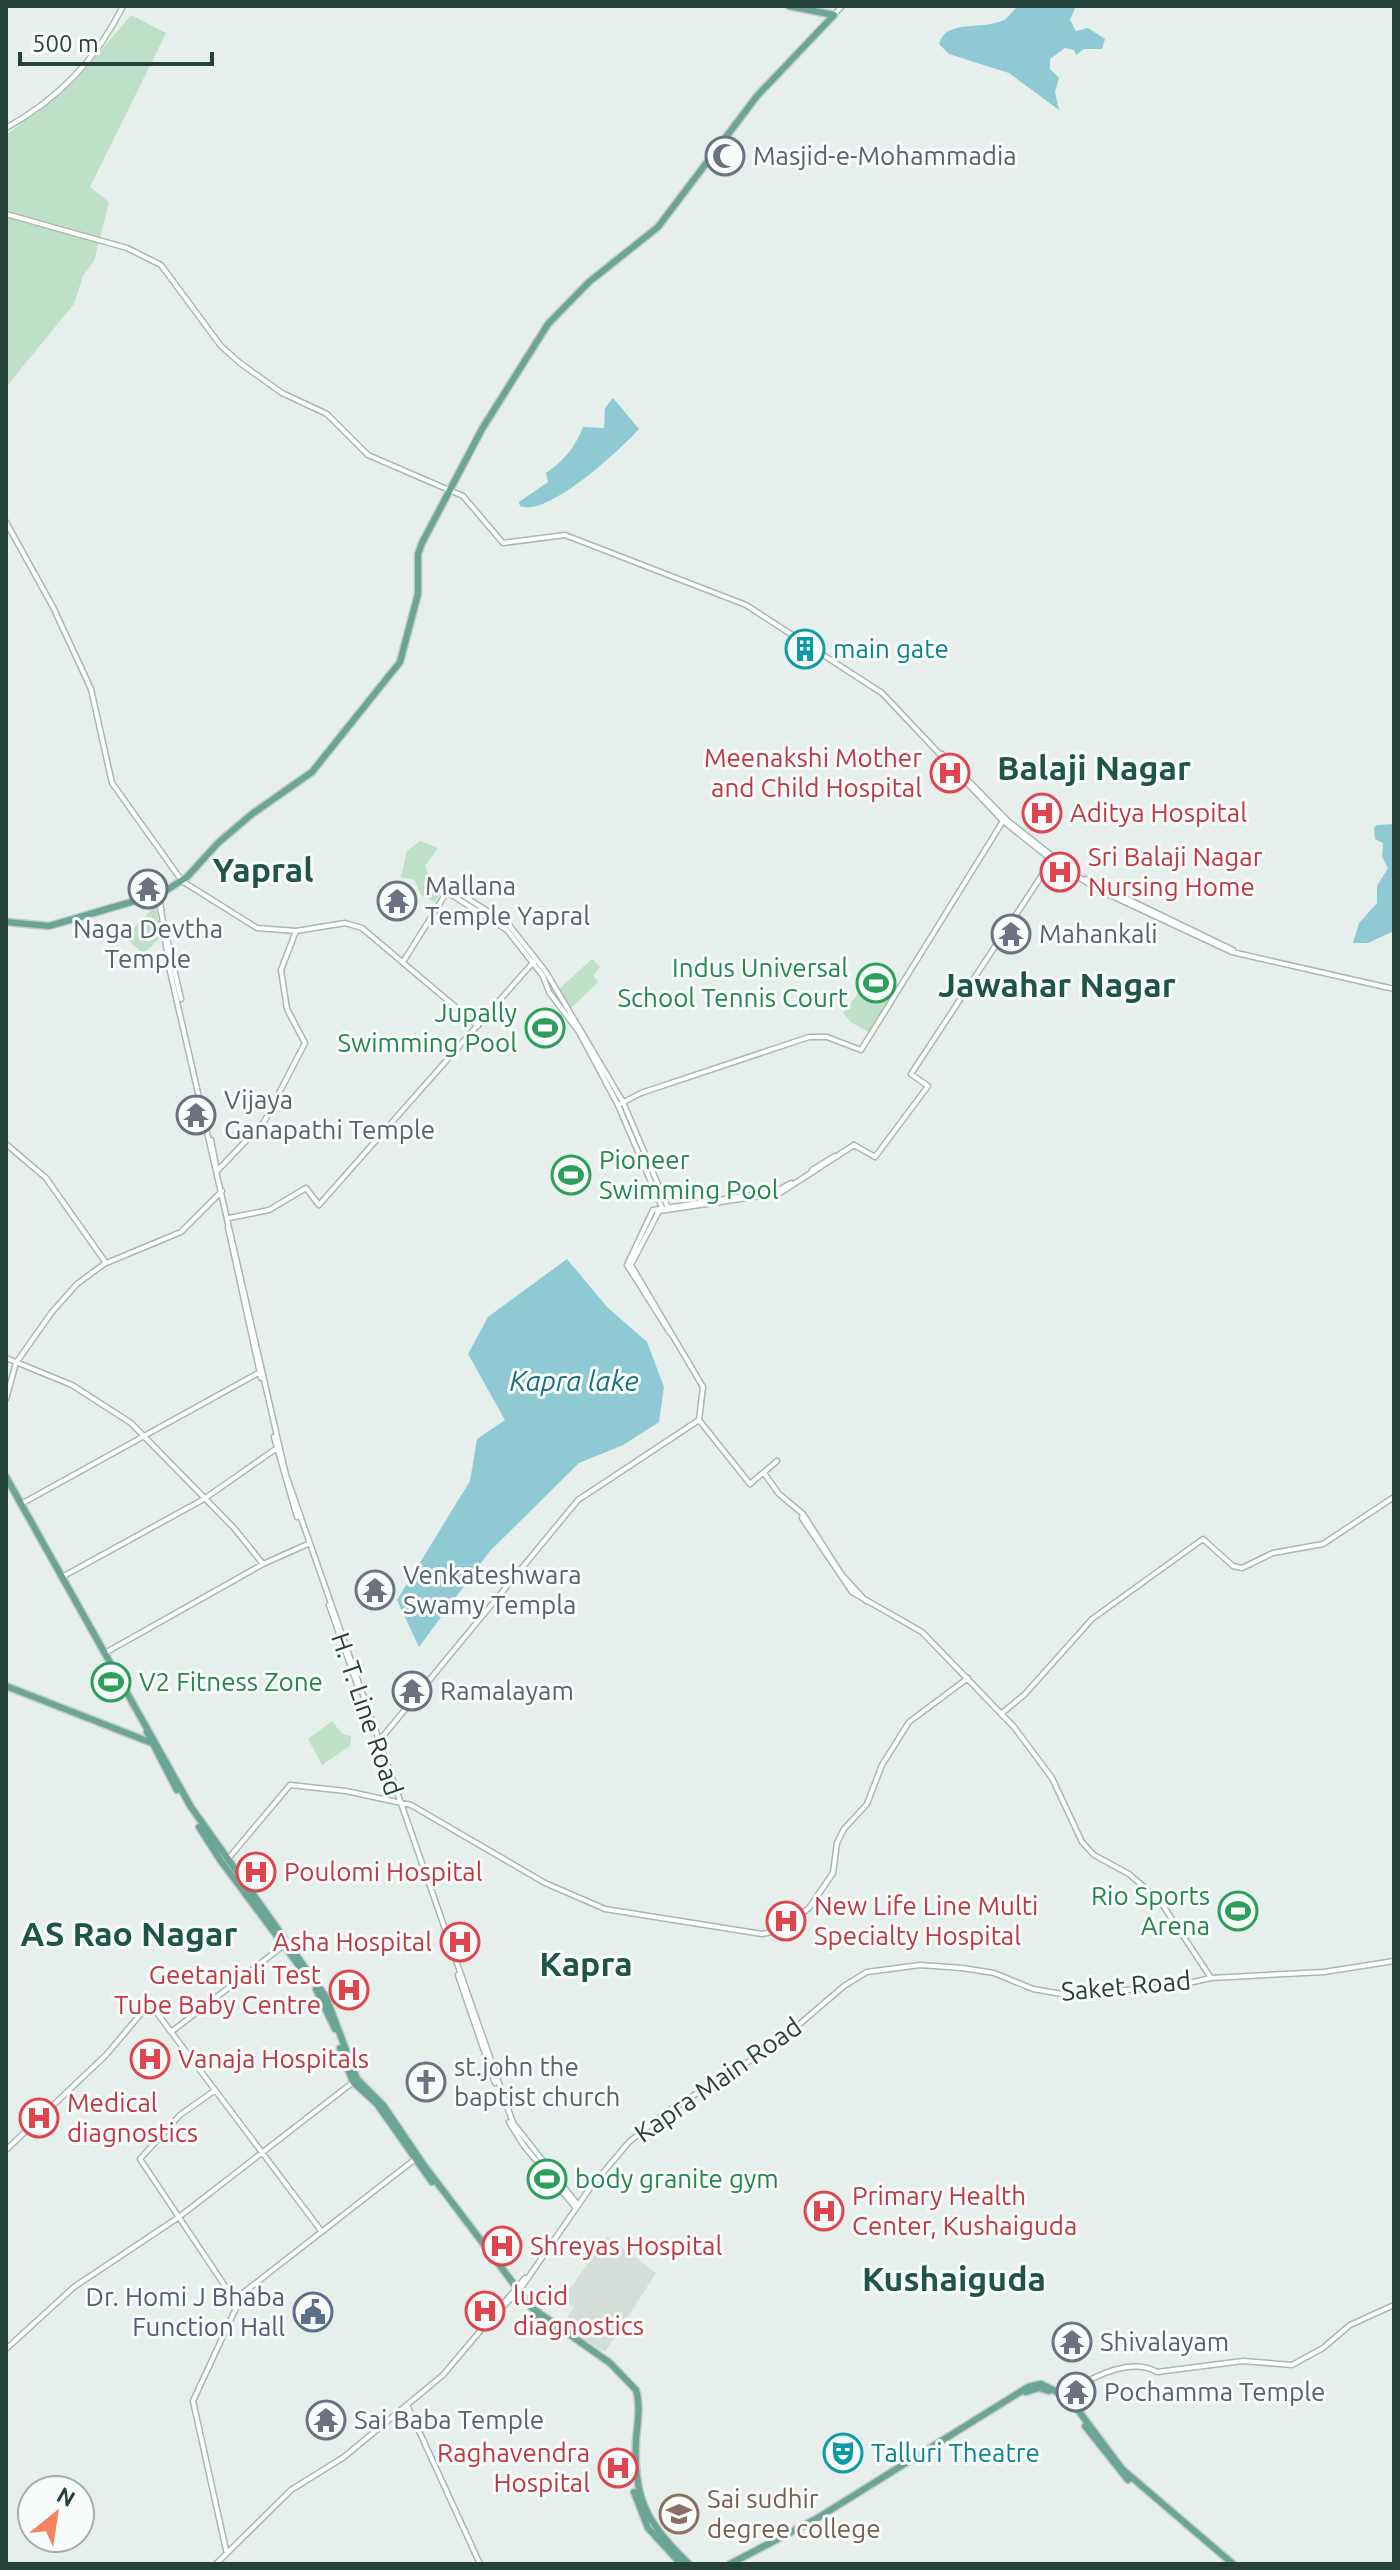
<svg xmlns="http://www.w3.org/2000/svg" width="1400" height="2570" font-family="Ubuntu,sans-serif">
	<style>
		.built { fill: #d4dfda }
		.green { fill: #bfe0c8 }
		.water { fill: #8ec9d4 }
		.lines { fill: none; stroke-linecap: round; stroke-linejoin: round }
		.minor-casing { stroke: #a8b8b2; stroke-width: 7 }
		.major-casing { stroke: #c2cac8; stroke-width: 9 }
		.minor { stroke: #fff; stroke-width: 4 }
		.major { stroke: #6aa596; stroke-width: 6 }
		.labels { text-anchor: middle; stroke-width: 6; stroke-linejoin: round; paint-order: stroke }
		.worship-label { font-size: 26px; fill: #5b616d; stroke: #f7fbf9; text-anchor: start }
		.culture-label { font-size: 26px; fill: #0d838f; stroke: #f7fbf9; text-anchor: start }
		.health-label { font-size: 26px; fill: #be3a42; stroke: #f7fbf9; text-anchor: start }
		.leisure-label { font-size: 26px; fill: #27864d; stroke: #f7fbf9; text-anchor: end }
		.street-label { font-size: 26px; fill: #24423a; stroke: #f7fbf9 }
		.service-label { font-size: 26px; fill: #4e5e75; stroke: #f7fbf9; text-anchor: end }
		.education-label { font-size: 26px; fill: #785e54; stroke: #f7fbf9; text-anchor: start }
		.water-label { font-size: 28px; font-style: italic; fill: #1c6f80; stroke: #f7fbf9 }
		.district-label { font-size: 34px; font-weight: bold; fill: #1f5548; stroke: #f7fbf9 }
	</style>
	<rect width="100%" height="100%" fill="#e6efeb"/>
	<path class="built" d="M 607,2236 L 656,2273 L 605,2352 L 562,2326 L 574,2307 L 562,2300 Z"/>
	<path class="green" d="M 131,15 L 166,33 L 90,187 L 109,202 L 94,261 L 83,276 L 74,304 L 6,387 L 6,135 L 74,82 Z
		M 420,841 L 438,848 L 425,866 L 430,879 L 443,890 L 435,902 L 422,896 L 414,880 L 401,877 L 407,851 Z
		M 155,906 L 163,935 L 143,954 L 125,937 Z
		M 592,959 L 600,967 L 593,975 L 598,982 L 571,1008 L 557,991 Z
		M 874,973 L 886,981 L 878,993 L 889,1002 L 869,1032 L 852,1023 L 843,1013 Z
		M 332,1721 L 342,1734 L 351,1736 L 350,1746 L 322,1765 L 308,1739 Z"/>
	<path class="water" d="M 1018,6 L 1076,6 L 1070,20 L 1076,31 L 1088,28 L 1105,39 L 1102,49 L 1084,49 L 1076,55 L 1074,50 L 1065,48 L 1050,59 L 1050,69 L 1059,78 L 1055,92 L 1059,110 L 1009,73 L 949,54 L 939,44 C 946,18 983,31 1004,20 C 1009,17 1013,10 1018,6 Z
		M 613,398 L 639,429 C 620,450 547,518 520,506 L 519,502 L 548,482 L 546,473 C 565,460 575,447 583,427 L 604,428 L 605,408 Z
		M 1394,824 L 1394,931 L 1368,943 L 1353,943 L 1359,923 L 1377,903 L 1377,886 L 1388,868 L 1382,857 L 1383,843 L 1375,839 L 1374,828 L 1377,825 Z
		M 567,1259 L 607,1307 L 647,1342 L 664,1387 L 659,1422 L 623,1445 L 579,1463 L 490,1551 L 419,1647 L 397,1600 L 470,1481 L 477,1439 L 505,1420 L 468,1354 L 488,1317 Z"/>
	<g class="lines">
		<defs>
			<path id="minor" d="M 834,15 L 842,6
				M 6,128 C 57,100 97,59 123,6
				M 6,214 L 127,248 L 161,265 L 221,346 L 240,363 L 282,393 L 327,414 L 368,455 L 463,496 L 503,543 L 565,535 L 746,605 L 882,693 L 1003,821 L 1052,860 L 1097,889 L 1232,952 L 1394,989
				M 6,522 L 53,607 L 91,689 L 112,783 L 182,881 L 257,928 L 296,931 L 345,923 L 362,928 L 478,1026
				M 942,754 L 1008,821 L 1065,866
				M 1086,879 L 1233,950
				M 447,892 L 507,930 L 543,976 L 549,992 L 579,1032 L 618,1105 L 663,1210
				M 159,894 L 169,967 L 286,1475 L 513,2123 L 578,2205
				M 160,908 L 181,999
				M 403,962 L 450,887 L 509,925 L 546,972 L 623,1102 L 668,1208
				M 618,1105 L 641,1093 L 809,1037 L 827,1037 L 861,1050 L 1003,821
				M 211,1140 L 216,1166
				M 6,1144 L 46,1178 L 106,1263
				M 854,1145 L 875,1157 L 928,1086 L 911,1074 L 1052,860
				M 218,1170 L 264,1122 L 305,1043 L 287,1009 L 281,970 L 296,931
				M 812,1170 L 835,1156
				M 229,1218 L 269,1210 L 306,1188 L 319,1205 L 536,959
				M 228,1227 L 261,1378
				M 670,1333 L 627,1265 L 653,1210 L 777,1191 L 791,1183
				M 6,1358 L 72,1385 L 131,1423 L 234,1528 L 263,1564
				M 6,1399 L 16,1363 L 52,1312 L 77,1284 L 104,1264 L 181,1232 L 222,1191
				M 699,1420 L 750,1484 L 777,1461
				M 274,1437 L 297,1517
				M 764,1473 L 779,1494 L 803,1514 L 842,1575 L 866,1601
				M 21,1504 L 260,1372
				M 803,1514 L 802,1518 L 852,1592 L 922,1632 L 1014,1727 L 1052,1778 L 1082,1842 L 1094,1855 L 1129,1874 L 1160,1901 L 1211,1978
				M 62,1577 L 204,1499 L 277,1448
				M 329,1605 L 359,1690
				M 105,1653 L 263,1564 L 310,1543
				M 1001,1714 L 1025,1694 L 1092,1619 L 1203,1539 L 1233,1566 L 1242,1568 L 1273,1553 L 1323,1544 L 1394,1497
				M 379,1741 L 578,1500 L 699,1420 L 703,1387 L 631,1265 L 659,1211 L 780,1193 L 854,1145
				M 228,1859 L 290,1785 L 346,1791 L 411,1805 L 545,1883 L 605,1909 L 762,1934 L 781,1930 L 809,1908 L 833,1873 L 837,1843 L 844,1829 L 867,1804 L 882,1765 L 909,1722 L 968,1678
				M 458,1975 L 495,2083
				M 172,2033 L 322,2232
				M 214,2091 L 180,2115 L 140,2159 L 237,2304
				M 509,2122 L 524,2146 L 576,2208
				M 6,2150 L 106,2055 L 150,2003 L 171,2032 L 283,1946
				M 496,2313 L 519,2291 L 590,2188 L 629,2142 L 665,2113 L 774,2046 L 844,1986 L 867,1972 L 920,1965 L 962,1968 L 994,1973 L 1033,1989 L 1062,1994 L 1171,1987 L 1211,1978 L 1324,1972 L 1394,1961
				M 6,2349 L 74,2287 L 179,2217 L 352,2083
				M 1062,2394 C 1088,2381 1129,2355 1157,2372 L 1243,2361 L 1292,2365 L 1323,2348 L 1350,2325 L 1394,2305
				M 408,2407 L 480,2564
				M 226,2550 L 193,2401 L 243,2293 L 414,2160
				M 216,2564 L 291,2490 L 344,2457 L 443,2375 L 525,2278"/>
			<path id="major" d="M 6,922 L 49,926 L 162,893 L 187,877 L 218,843 L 252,814 L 312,772 L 400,662 L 418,594 L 418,554 L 422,543 L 482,429 L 548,324 L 589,282 L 658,227 L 757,96 L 834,15 L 789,6
				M 6,1477 L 191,1807 L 326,1997 L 357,2079 L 383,2105 L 423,2164 L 532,2308 L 610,2363 L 636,2390 C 641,2406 637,2425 636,2441 C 633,2500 648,2524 689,2564
				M 6,1686 L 152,1743
				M 147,1732 L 177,1790
				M 199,1827 L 221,1861 L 300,1967
				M 316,1989 L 335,2029
				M 340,2048 L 353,2082 L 377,2104 L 432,2182
				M 533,2315 L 556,2332
				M 1026,2392 L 1039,2388 L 1049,2391
				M 1085,2426 L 1128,2480
				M 634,2492 L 648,2528 L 681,2564
				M 730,2564 L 816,2519 L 1028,2387 L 1041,2384 L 1069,2398 L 1122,2469 L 1233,2564"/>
		</defs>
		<use href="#minor" class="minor-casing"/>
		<use href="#major" class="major-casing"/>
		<use href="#minor" class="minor"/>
		<use href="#major" class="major"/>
	</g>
	<defs>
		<symbol id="mosque-ring" viewBox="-11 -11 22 22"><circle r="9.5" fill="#f7fbf9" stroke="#6b7280" stroke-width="1.5"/><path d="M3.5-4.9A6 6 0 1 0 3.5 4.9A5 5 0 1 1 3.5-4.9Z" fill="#6b7280"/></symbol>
		<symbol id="building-ring" viewBox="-11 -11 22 22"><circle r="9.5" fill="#f7fbf9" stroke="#0f9aa8" stroke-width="1.5"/><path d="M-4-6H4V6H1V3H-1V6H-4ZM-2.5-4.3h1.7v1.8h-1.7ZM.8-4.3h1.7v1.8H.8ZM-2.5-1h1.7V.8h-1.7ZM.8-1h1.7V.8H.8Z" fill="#0f9aa8"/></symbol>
		<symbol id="hospital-ring" viewBox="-11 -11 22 22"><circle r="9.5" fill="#f7fbf9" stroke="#e0444e" stroke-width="1.5"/><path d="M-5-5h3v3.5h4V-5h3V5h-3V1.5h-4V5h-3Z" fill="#e0444e"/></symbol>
		<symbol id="temple-ring" viewBox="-11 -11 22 22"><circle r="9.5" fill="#f7fbf9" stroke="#6b7280" stroke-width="1.5"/><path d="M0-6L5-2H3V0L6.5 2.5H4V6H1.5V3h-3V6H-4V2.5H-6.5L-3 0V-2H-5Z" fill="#6b7280"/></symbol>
		<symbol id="stadium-ring" viewBox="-11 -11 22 22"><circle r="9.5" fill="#f7fbf9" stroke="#2e9e5b" stroke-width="1.5"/><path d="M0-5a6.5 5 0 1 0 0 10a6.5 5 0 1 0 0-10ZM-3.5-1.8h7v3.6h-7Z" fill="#2e9e5b"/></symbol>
		<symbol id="church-ring" viewBox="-11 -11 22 22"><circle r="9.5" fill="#f7fbf9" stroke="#6b7280" stroke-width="1.5"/><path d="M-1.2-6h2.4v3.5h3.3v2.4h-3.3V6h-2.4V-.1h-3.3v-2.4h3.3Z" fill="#6b7280"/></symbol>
		<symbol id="civic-ring" viewBox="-11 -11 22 22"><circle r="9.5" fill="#f7fbf9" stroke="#5c6f8a" stroke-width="1.5"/><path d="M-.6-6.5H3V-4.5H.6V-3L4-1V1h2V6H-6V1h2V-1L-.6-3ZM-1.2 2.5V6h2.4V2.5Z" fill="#5c6f8a"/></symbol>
		<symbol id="theatre-ring" viewBox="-11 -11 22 22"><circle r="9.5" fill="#f7fbf9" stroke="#0f9aa8" stroke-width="1.5"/><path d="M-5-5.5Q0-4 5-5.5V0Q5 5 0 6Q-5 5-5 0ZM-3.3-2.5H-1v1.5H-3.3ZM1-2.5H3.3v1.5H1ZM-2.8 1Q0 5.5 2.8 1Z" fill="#0f9aa8"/></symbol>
		<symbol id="university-ring" viewBox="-11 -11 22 22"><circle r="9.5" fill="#f7fbf9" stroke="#8d6e63" stroke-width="1.5"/><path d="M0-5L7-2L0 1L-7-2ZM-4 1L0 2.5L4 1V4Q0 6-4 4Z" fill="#8d6e63"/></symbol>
	</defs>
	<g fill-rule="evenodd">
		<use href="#mosque-ring" x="703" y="134" width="44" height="44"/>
		<use href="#building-ring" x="783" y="627" width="44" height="44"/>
		<use href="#hospital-ring" x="928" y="751" width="44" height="44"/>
		<use href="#hospital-ring" x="1020" y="791" width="44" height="44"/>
		<use href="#hospital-ring" x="1038" y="850" width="44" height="44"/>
		<use href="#temple-ring" x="126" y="867" width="44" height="44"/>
		<use href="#temple-ring" x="375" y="879" width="44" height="44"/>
		<use href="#temple-ring" x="989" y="912" width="44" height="44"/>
		<use href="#stadium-ring" x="854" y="961" width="44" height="44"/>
		<use href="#stadium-ring" x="523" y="1006" width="44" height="44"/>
		<use href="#temple-ring" x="174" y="1093" width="44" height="44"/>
		<use href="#stadium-ring" x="549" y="1153" width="44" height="44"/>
		<use href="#temple-ring" x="353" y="1568" width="44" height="44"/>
		<use href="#stadium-ring" x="89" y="1660" width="44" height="44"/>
		<use href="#temple-ring" x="390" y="1669" width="44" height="44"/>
		<use href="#hospital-ring" x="234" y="1850" width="44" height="44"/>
		<use href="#stadium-ring" x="1216" y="1889" width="44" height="44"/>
		<use href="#hospital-ring" x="764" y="1899" width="44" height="44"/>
		<use href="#hospital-ring" x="438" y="1920" width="44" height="44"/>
		<use href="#hospital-ring" x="327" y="1968" width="44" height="44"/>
		<use href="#hospital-ring" x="128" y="2037" width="44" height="44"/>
		<use href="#church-ring" x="404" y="2060" width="44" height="44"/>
		<use href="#hospital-ring" x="17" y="2096" width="44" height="44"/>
		<use href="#stadium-ring" x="525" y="2157" width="44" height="44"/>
		<use href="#hospital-ring" x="802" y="2189" width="44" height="44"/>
		<use href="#hospital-ring" x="480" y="2224" width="44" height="44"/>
		<use href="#hospital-ring" x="463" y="2289" width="44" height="44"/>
		<use href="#civic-ring" x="291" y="2290" width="44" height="44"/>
		<use href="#temple-ring" x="1050" y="2320" width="44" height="44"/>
		<use href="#temple-ring" x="1054" y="2370" width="44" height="44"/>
		<use href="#temple-ring" x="304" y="2398" width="44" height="44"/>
		<use href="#theatre-ring" x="821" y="2431" width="44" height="44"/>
		<use href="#hospital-ring" x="596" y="2446" width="44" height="44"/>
		<use href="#university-ring" x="657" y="2492" width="44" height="44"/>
	</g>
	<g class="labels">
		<g class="worship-label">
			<text x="753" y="165">Masjid-e-Mohammadia</text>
			<text x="425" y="895">Mallana<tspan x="425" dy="30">Temple Yapral</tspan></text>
			<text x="148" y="938" text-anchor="middle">Naga Devtha<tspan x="148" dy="30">Temple</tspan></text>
			<text x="1039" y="943">Mahankali</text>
			<text x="224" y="1109">Vijaya<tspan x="224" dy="30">Ganapathi Temple</tspan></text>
			<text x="403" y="1584">Venkateshwara<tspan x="403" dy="30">Swamy Templa</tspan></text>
			<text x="440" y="1700">Ramalayam</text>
			<text x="454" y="2076">st.john the<tspan x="454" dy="30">baptist church</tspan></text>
			<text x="1100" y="2351">Shivalayam</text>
			<text x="1104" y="2401">Pochamma Temple</text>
			<text x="354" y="2429">Sai Baba Temple</text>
		</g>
		<g class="culture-label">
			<text x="833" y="658">main gate</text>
			<text x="871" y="2462">Talluri Theatre</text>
		</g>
		<g class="health-label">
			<text x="922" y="767" text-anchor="end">Meenakshi Mother<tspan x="922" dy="30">and Child Hospital</tspan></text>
			<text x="1070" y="822">Aditya Hospital</text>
			<text x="1088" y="866">Sri Balaji Nagar<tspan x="1088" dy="30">Nursing Home</tspan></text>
			<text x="284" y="1881">Poulomi Hospital</text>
			<text x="814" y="1915">New Life Line Multi<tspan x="814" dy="30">Specialty Hospital</tspan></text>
			<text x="432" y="1951" text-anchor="end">Asha Hospital</text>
			<text x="321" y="1984" text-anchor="end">Geetanjali Test<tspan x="321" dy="30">Tube Baby Centre</tspan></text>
			<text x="178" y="2068">Vanaja Hospitals</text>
			<text x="67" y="2112">Medical<tspan x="67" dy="30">diagnostics</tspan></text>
			<text x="852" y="2205">Primary Health<tspan x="852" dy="30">Center, Kushaiguda</tspan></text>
			<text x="530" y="2255">Shreyas Hospital</text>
			<text x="513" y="2305">lucid<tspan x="513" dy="30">diagnostics</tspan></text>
			<text x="590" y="2462" text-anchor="end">Raghavendra<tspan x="590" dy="30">Hospital</tspan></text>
		</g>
		<g class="leisure-label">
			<text x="848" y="977">Indus Universal<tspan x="848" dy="30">School Tennis Court</tspan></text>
			<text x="517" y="1022">Jupally<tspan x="517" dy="30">Swimming Pool</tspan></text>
			<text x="599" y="1169" text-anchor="start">Pioneer<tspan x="599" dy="30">Swimming Pool</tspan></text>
			<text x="139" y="1691" text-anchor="start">V2 Fitness Zone</text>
			<text x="1210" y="1905">Rio Sports<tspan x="1210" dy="30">Arena</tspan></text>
			<text x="575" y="2188" text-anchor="start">body granite gym</text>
		</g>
		<g class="street-label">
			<text transform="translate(367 1714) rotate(71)" y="9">H. T. Line Road</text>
			<text transform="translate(1126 1986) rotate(-5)" y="9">Saket Road</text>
			<text transform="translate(718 2080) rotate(-35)" y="9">Kapra Main Road</text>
		</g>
		<g class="service-label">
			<text x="285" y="2306">Dr. Homi J Bhaba<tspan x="285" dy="30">Function Hall</tspan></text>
		</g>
		<g class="education-label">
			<text x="707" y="2508">Sai sudhir<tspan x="707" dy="30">degree college</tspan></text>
		</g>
		<g class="water-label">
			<text x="574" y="1391">Kapra lake</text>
		</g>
		<g class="district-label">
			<text x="1094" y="780">Balaji Nagar</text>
			<text x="263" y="882">Yapral</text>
			<text x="1057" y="997">Jawahar Nagar</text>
			<text x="129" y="1946">AS Rao Nagar</text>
			<text x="586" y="1976">Kapra</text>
			<text x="954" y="2291">Kushaiguda</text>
		</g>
	</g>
	<rect width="1400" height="2570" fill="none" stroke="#24423a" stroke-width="16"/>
	<g transform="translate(56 2514) rotate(30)"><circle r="38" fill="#f7fbf9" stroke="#a3b1ad" stroke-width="2"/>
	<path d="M0-6L14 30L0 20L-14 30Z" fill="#f4845f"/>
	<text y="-12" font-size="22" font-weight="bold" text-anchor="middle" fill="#24423a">N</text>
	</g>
	<path d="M20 52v12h192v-12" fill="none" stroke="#24423a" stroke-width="4"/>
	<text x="32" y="52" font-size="24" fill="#24423a" stroke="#f7fbf9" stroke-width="6" paint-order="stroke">500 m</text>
</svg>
